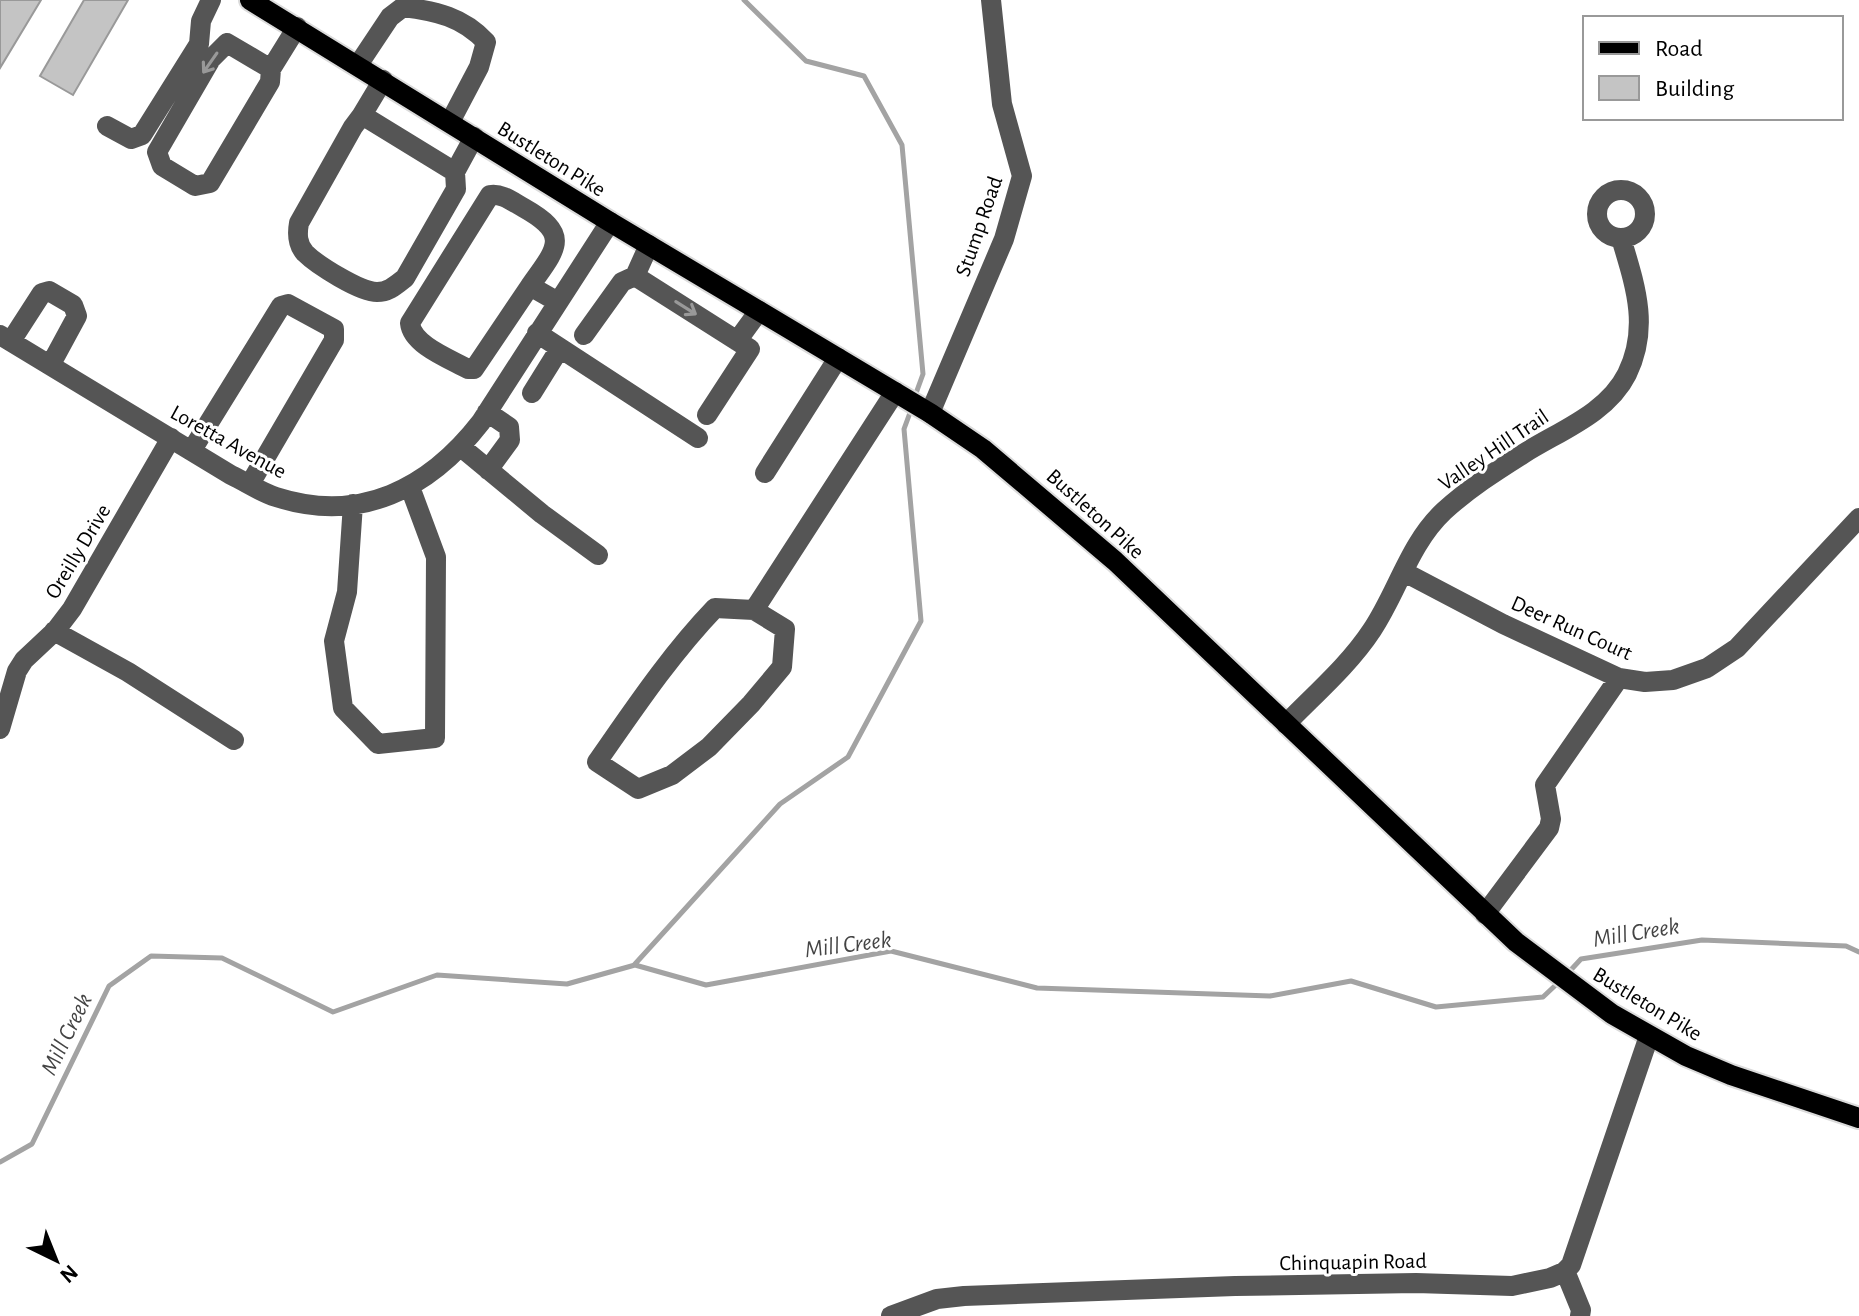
<svg xmlns="http://www.w3.org/2000/svg" width="1859" height="1316" font-family="'Alegreya Sans',sans-serif">
	<style>
		.lines { fill: none; stroke-linecap: round; stroke-linejoin: round }
		.stream { stroke: #a3a3a3; stroke-width: 5 }
		.building { fill: #c4c4c4; stroke: #999; stroke-width: 2 }
		.major-casing { stroke: #dbdbdb; stroke-width: 24 }
		.minor { stroke: #555; stroke-width: 20 }
		.major { stroke: #000; stroke-width: 20 }
		.oneway { stroke: #999 }
		.labels { text-anchor: middle; stroke-width: 6; stroke-linejoin: round; paint-order: stroke }
		.street-label { font-size: 22px; fill: #000; stroke: #fff }
		.water-label { font-size: 24px; font-style: italic; fill: #444; stroke: #fff }
	</style>
	<rect width="100%" height="100%" fill="#fff"/>
	<g class="lines">
		<path class="stream" d="M 744,0 L 806,61 L 864,76 L 902,145 L 923,374 L 915,396
			M 635,964 L 780,804 L 848,757 L 921,621 L 904,429 L 911,410
			M 1568,973 L 1581,959 L 1702,940 L 1846,946 L 1859,952
			M 0,1162 L 32,1144 L 109,986 L 151,956 L 222,958 L 333,1012 L 437,975 L 567,984 L 635,965 L 706,985 L 891,951 L 1037,988 L 1270,996 L 1351,981 L 1436,1007 L 1543,997 L 1561,980"/>
	</g>
	<path class="building" d="M 0,0 L 41,0 L 0,68 Z
		M 84,0 L 128,0 L 73,95 L 40,76 Z"/>
	<g class="lines">
		<defs>
			<path id="major" d="M 250,0 L 610,222 L 930,413 L 983,449 L 1115,561 L 1516,942 L 1612,1014 L 1686,1056 L 1731,1075 L 1859,1118"/>
		</defs>
		<use href="#major" class="major-casing"/>
		<path class="minor" d="M 358,65 L 390,17 L 403,7 C 436,11 463,17 486,42 L 479,67 L 450,122
			M 271,69 L 227,43 L 211,59 L 157,152 L 162,166 L 195,186 L 210,183 L 270,82 L 271,69 L 297,27
			M 383,80 L 362,115 L 455,172 L 474,137
			M 362,115 L 353,127 L 299,223 C 297,234 297,244 305,253 C 317,265 360,292 377,292 C 389,292 396,285 405,278 L 456,189 L 455,172
			M 107,126 L 131,139 L 142,135 L 199,44 L 201,21 L 211,0
			M1597 214a24 24 0 1 1 48 0a24 24 0 1 1-48 0Z
			M 635,276 L 750,349 L 707,415
			M 530,286 L 474,369 L 468,369 C 450,359 412,345 410,323 L 490,195 C 502,193 513,202 524,208 C 572,235 556,249 530,286 L 558,302
			M 537,333 L 698,438
			M 0,335 L 231,475 C 246,482 260,492 276,497 C 360,524 429,489 481,422 L 610,222
			M 584,335 L 622,282 L 635,276 L 649,245
			M 11,341 L 42,293 L 49,291 L 73,305 L 77,316 L 51,364
			M 737,341 L 759,311
			M 532,393 L 560,348
			M 487,412 L 509,427 L 510,440 L 488,470
			M 930,413 L 1004,239 L 1022,176 L 1002,104 L 991,0
			M 461,447 L 542,514 L 598,555
			M 192,450 L 281,306 L 288,304 L 334,329 L 334,340 L 250,484
			M 765,473 L 838,358
			M 353,504 L 347,592 L 334,641 L 343,708 L 378,744 L 435,738 L 436,557 L 410,487
			M 1404,572 L 1503,624 L 1619,678 L 1645,682 L 1673,680 L 1707,668 L 1737,648 L 1859,518
			M 754,610 L 785,629 L 782,667 L 751,704 L 709,747 L 672,775 L 638,789 L 597,762 C 634,709 670,655 715,608 L 754,610 L 895,392
			M 54,631 L 128,672 L 234,740
			M 1286,724 C 1315,694 1349,665 1372,630 C 1398,591 1409,544 1444,511 C 1468,489 1496,471 1523,454 C 1559,431 1607,414 1627,374 C 1650,327 1635,285 1621,238
			M 0,729 L 17,671 L 24,660 L 56,630 L 72,609 L 171,438
			M 1485,914 L 1549,828 L 1551,819 L 1545,785 L 1619,678
			M 1565,1271 L 1581,1310 L 1580,1316
			M 891,1316 L 937,1299 L 964,1296 L 1235,1286 L 1416,1283 L 1512,1286 L 1550,1278 L 1564,1272 L 1571,1265 L 1649,1036"/>
		<use href="#major" class="major"/>
	</g>
	<defs><path id="oneway-shaft" d="M-6 0H5M1.5-3L5.5 0L1.5 3" fill="none" stroke-width="1.6" stroke-linecap="round" stroke-linejoin="round" transform="scale(2)"/></defs>
	<g class="oneway">
		<use href="#oneway-shaft" transform="translate(210 63) rotate(125)"/>
		<use href="#oneway-shaft" transform="translate(686 308) rotate(32)"/>
	</g>
	<g class="labels">
		<g class="street-label">
			<text transform="translate(552 158) rotate(32)" y="8">Bustleton Pike</text>
			<text transform="translate(978 226) rotate(-71)" y="8">Stump Road</text>
			<text transform="translate(229 441) rotate(29)" y="8">Loretta Avenue</text>
			<text transform="translate(1493 449) rotate(-34)" y="8">Valley Hill Trail</text>
			<text transform="translate(1096 513) rotate(42)" y="8">Bustleton Pike</text>
			<text transform="translate(77 551) rotate(-59)" y="8">Oreilly Drive</text>
			<text transform="translate(1572 627) rotate(24)" y="8">Deer Run Court</text>
			<text transform="translate(1648 1003) rotate(31)" y="8">Bustleton Pike</text>
			<text transform="translate(1353 1261) rotate(-1)" y="8">Chinquapin Road</text>
		</g>
		<g class="water-label">
			<text transform="translate(1636 932) rotate(-9)" y="8">Mill Creek</text>
			<text transform="translate(848 944) rotate(-7)" y="8">Mill Creek</text>
			<text transform="translate(66 1034) rotate(-64)" y="8">Mill Creek</text>
		</g>
	</g>
	<rect x="1583" y="16" width="260" height="104" fill="#ffffff" stroke="#999999" stroke-width="2"/>
	<rect x="1599" y="42" width="40" height="12" fill="#000000" stroke="#999999" stroke-width="2"/>
	<text x="1655" y="56" font-size="24" fill="#000000">Road</text>
	<rect x="1599" y="76" width="40" height="24" fill="#c4c4c4" stroke="#999999" stroke-width="2"/>
	<text x="1655" y="96" font-size="24" fill="#000000">Building</text>
	<g transform="translate(56 1260) rotate(137)" stroke="#ffffff" stroke-width="6" paint-order="stroke">
	<path d="M0-6L14 30L0 20L-14 30Z" fill="#000000"/>
	<text y="-12" font-size="22" font-weight="bold" text-anchor="middle" fill="#000000">N</text>
	</g>
</svg>
